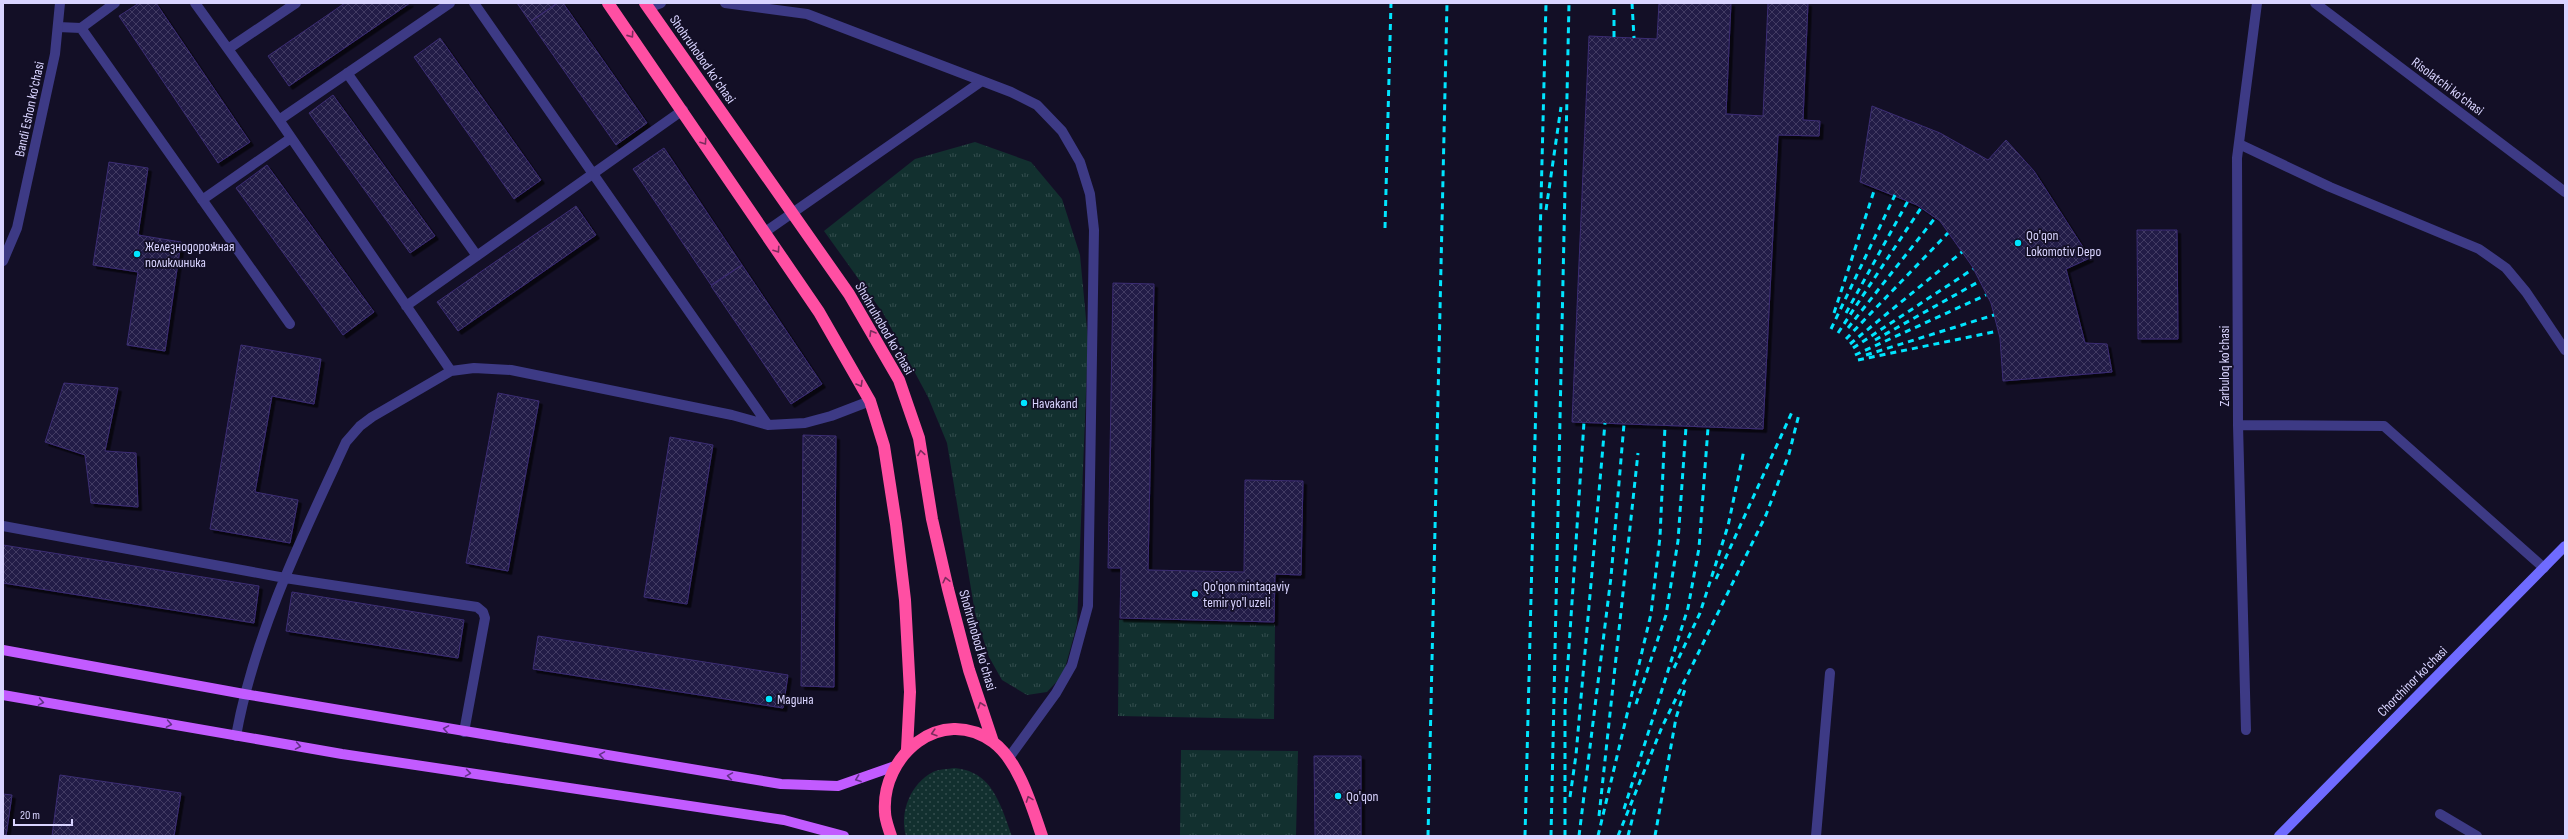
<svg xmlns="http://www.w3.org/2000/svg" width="2568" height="839" font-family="'Sofia Sans Condensed',sans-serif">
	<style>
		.grass { fill: url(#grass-dots) }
		.park { fill: url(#park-tufts) }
		.building { fill: url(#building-cross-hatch); stroke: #3b2d73; filter: url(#shadow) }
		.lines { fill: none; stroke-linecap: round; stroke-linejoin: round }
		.lane { stroke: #3d3a85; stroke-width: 10 }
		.street { stroke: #3d3a85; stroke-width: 10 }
		.secondary { stroke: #6f6bff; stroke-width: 10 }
		.primary { stroke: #c25bff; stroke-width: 10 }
		.highway { stroke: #ff4fa3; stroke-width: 12 }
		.rail { stroke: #00e5ff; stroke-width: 3; stroke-dasharray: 6 5; stroke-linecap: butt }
		.oneway { stroke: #7d2c5e }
		.oneway2 { stroke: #623188 }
		.poi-dot { fill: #00e5ff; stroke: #130f26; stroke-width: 1.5 }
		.labels { text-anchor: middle; stroke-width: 3.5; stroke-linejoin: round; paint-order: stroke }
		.street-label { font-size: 14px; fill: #d9d4ff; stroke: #130f26 }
		.poi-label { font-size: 14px; fill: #d9d4ff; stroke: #130f26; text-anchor: start }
	</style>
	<defs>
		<pattern id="grass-dots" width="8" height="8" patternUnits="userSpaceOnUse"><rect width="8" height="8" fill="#12302f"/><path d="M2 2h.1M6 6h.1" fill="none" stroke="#344d4e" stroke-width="1.8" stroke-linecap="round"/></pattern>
		<pattern id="park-tufts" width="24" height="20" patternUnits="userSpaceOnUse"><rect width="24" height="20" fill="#12302f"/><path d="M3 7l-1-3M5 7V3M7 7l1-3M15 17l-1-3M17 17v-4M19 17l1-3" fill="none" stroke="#344d4e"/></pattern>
		<pattern id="building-cross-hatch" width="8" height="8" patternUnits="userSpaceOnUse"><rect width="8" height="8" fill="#241b47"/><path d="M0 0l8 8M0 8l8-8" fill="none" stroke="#433b63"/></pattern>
		<filter id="shadow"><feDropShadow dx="3.5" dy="3.5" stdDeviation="0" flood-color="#0009"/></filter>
	</defs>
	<rect width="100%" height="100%" fill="#130f26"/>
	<path class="grass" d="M 955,768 C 961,769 968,770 973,773 C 996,783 1004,815 1012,836 L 906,836 C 899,812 911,783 933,772 C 939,769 948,769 955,768 Z"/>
	<path class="park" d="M 975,142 L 1031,162 L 1062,199 L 1080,255 L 1088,340 L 1077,625 L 1063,675 L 1047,692 L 1027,695 L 1002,680 L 989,657 L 975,613 L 947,443 L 928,397 L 883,313 L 824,231 L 915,159 Z
		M 1119,620 L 1275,624 L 1274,719 L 1118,716 Z
		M 1181,750 L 1298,751 L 1296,836 L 1180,836 Z"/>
	<path class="building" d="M 139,3 L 156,3 L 250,142 L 218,163 L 119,16 Z
		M 345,3 L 410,3 L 289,86 L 268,56 Z
		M 517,3 L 557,3 L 530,22 Z
		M 558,3 L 563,3 L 647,123 L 616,145 L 530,22 Z
		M 1659,3 L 1731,3 L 1726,114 L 1763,116 L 1768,3 L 1808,3 L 1803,120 L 1820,121 L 1819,136 L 1778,135 L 1763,429 L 1572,422 L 1589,36 L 1657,39 Z
		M 440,38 L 541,180 L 514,199 L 414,57 Z
		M 333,95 L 435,236 L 410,253 L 309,113 Z
		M 1872,106 L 1940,133 L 1988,160 L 2006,140 L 2034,171 L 2090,258 L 2066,269 L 2085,343 L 2107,344 L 2112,372 L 2003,381 L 2000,338 L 1991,303 L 1972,266 L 1940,221 L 1917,205 L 1860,182 Z
		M 664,148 L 742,265 L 711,285 L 633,169 Z
		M 109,162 L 148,168 L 138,235 L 181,242 L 165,351 L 127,345 L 138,272 L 93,265 Z
		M 267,165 L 374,312 L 343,335 L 236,188 Z
		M 576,206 L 596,235 L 458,331 L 437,302 Z
		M 2137,230 L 2177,230 L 2178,339 L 2138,339 Z
		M 742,265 L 822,384 L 791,404 L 711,286 Z
		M 1113,283 L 1154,284 L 1148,570 L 1244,572 L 1245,480 L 1303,481 L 1301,575 L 1275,574 L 1274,622 L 1120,618 L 1121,568 L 1108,568 Z
		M 241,345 L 321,359 L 314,404 L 272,396 L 255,492 L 298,500 L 290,543 L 210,529 Z
		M 64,383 L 118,388 L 105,451 L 136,453 L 138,507 L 91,503 L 85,455 L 45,442 Z
		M 498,393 L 539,401 L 508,571 L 466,563 Z
		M 803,435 L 836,436 L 834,687 L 801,686 Z
		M 670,437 L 713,445 L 687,604 L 644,597 Z
		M 3,545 L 259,586 L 254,623 L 3,583 Z
		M 292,592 L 464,620 L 458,658 L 286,631 Z
		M 538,636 L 788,675 L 783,708 L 533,669 Z
		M 1314,756 L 1361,756 L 1361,836 L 1315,836 Z
		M 60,775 L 181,793 L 174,836 L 52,836 Z
		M 3,794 L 12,795 L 6,836 L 3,836 Z"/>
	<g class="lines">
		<path class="lane" d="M 195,3 L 279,120 L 451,371
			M 474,3 L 768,425
			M 58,27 L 81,28 L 290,324
			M 81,28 L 115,3
			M 228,49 L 296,3
			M 347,73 L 477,256
			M 279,120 L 450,3
			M 202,200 L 291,138
			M 406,306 L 683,110
			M 3,526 L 285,578 L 477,607 L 483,612 L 485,618 L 464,732
			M 236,736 C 255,632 302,537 346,442 L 360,426 L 372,417 L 451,371 L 474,368 L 511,370 L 732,415 L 768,425 L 805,423 L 831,416 L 870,401"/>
		<path class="street" d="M 725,3 L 807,14 L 1011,92 L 1037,105 L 1062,131 L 1080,162 L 1090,194 L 1094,230 L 1088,606 L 1072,665 L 1056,693 L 1008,759
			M 2315,3 L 2565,192
			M 648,8 L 661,3
			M 2239,144 L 2330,187 L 2479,249 L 2506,268 L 2526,292 L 2565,350
			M 765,232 L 982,81
			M 3,261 L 17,228 L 55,54 L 60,3
			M 2238,425 L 2384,426 L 2544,568
			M 2246,730 L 2238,425 L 2237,158 L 2257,3
			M 2440,814 L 2477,836
			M 1816,836 L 1830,673"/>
		<path class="secondary" d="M 2279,836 L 2565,546"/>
		<path class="primary" d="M 3,650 L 244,694 L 781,784 L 838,786 L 895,766
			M 3,695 L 342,754 L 784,820 L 844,836"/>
		<path class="highway" d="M 608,3 L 819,312 L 870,401 L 884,446 L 896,524 L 905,600 L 910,692 L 907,749
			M 645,3 L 849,294 L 899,380 L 919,438 L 932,519 L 948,589 L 969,670 L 993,742
			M 891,836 C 889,829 885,820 885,812 C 881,756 941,704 993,742 C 1019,761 1032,807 1042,836"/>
		<path class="rail" d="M 1632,3 L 1634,38
			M 1614,37 L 1614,3
			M 1546,210 L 1561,107
			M 1385,228 L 1391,3
			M 1834,313 L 1875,188
			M 1846,313 L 1908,201
			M 1848,328 L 1935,218
			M 1831,329 L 1895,195
			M 1838,333 L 1921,208
			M 1846,339 L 1948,233
			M 1875,340 L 1980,281
			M 1850,344 L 1962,252
			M 1853,348 L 1973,269
			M 1855,355 L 1986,295
			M 1866,355 L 1994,315
			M 1858,360 L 1998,331
			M 1716,579 L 1792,412
			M 1674,668 L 1700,613 L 1728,526 L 1744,450
			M 1636,704 L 1666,615 L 1678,541 L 1686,427
			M 1570,797 L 1576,755 L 1605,423
			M 1624,809 L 1688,608 L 1699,548 L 1708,428
			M 1599,816 L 1638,453
			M 1428,836 L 1447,3
			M 1525,836 L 1546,3
			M 1551,836 L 1569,3
			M 1565,836 L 1565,707 L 1584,422
			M 1579,836 L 1611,577 L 1624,424
			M 1598,836 L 1651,614 L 1660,537 L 1665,426
			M 1618,836 L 1662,727 L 1766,515 L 1789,454 L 1799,414
			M 1628,836 L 1635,808
			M 1655,836 L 1676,718 L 1686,686"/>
	</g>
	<defs><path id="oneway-chevron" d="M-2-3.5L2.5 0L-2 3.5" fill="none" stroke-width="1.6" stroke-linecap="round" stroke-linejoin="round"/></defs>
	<g class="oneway">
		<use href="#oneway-chevron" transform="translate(631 35) rotate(55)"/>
		<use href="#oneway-chevron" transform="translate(704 142) rotate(56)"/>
		<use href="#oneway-chevron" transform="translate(777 250) rotate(56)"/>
		<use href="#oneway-chevron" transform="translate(872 333) rotate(-120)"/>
		<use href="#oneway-chevron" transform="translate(860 384) rotate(60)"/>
		<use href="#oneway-chevron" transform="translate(921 453) rotate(-99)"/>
		<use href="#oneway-chevron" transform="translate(946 580) rotate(-103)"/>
		<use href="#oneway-chevron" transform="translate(981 705) rotate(-109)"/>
		<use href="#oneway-chevron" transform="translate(934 733) rotate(163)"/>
		<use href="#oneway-chevron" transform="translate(1029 799) rotate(-110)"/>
	</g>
	<g class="oneway2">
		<use href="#oneway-chevron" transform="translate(41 702) rotate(10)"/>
		<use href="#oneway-chevron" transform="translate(169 724) rotate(10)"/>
		<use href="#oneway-chevron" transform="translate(446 729) rotate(-170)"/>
		<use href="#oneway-chevron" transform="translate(298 746) rotate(10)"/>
		<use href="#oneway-chevron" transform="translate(602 755) rotate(-171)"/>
		<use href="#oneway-chevron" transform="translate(468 773) rotate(9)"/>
		<use href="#oneway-chevron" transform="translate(730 776) rotate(-171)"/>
		<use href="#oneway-chevron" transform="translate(858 779) rotate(160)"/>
	</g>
	<g class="poi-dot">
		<circle cx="2018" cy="243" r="4"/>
		<circle cx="137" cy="254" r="4"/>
		<circle cx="1024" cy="403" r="4"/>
		<circle cx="1195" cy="594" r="4"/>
		<circle cx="769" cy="699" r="4"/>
		<circle cx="1338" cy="796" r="4"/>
	</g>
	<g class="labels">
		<g class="street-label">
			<text transform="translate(703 59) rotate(55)" y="5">Shohruhobod koʻchasi</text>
			<text transform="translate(2448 86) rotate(37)" y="5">Risolatchi ko'chasi</text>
			<text transform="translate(29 109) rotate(-78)" y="5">Bandi Eshon ko'chasi</text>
			<text transform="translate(885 328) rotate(60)" y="5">Shohruhobod koʻchasi</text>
			<text transform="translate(2224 366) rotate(-90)" y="5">Zarbuloq ko'chasi</text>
			<text transform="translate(978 640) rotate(74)" y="5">Shohruhobod koʻchasi</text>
			<text transform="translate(2412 681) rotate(-45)" y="5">Chorchinor ko'chasi</text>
		</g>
		<g class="poi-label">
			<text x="2026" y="240">Qo'qon<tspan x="2026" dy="16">Lokomotiv Depo</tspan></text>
			<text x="145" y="251">Железнодорожная<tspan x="145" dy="16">поликлиника</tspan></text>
			<text x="1032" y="408">Havakand</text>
			<text x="1203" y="591">Qo'qon mintaqaviy<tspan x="1203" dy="16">temir yo'l uzeli</tspan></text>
			<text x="777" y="704">Мадина</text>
			<text x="1346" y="801">Qo'qon</text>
		</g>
	</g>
	<rect width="2568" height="839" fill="none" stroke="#d9d4ff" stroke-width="8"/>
	<path d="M14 819v6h58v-6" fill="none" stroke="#d9d4ff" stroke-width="2"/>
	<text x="20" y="819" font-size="12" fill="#d9d4ff" stroke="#130f26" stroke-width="3" paint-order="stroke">20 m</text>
</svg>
